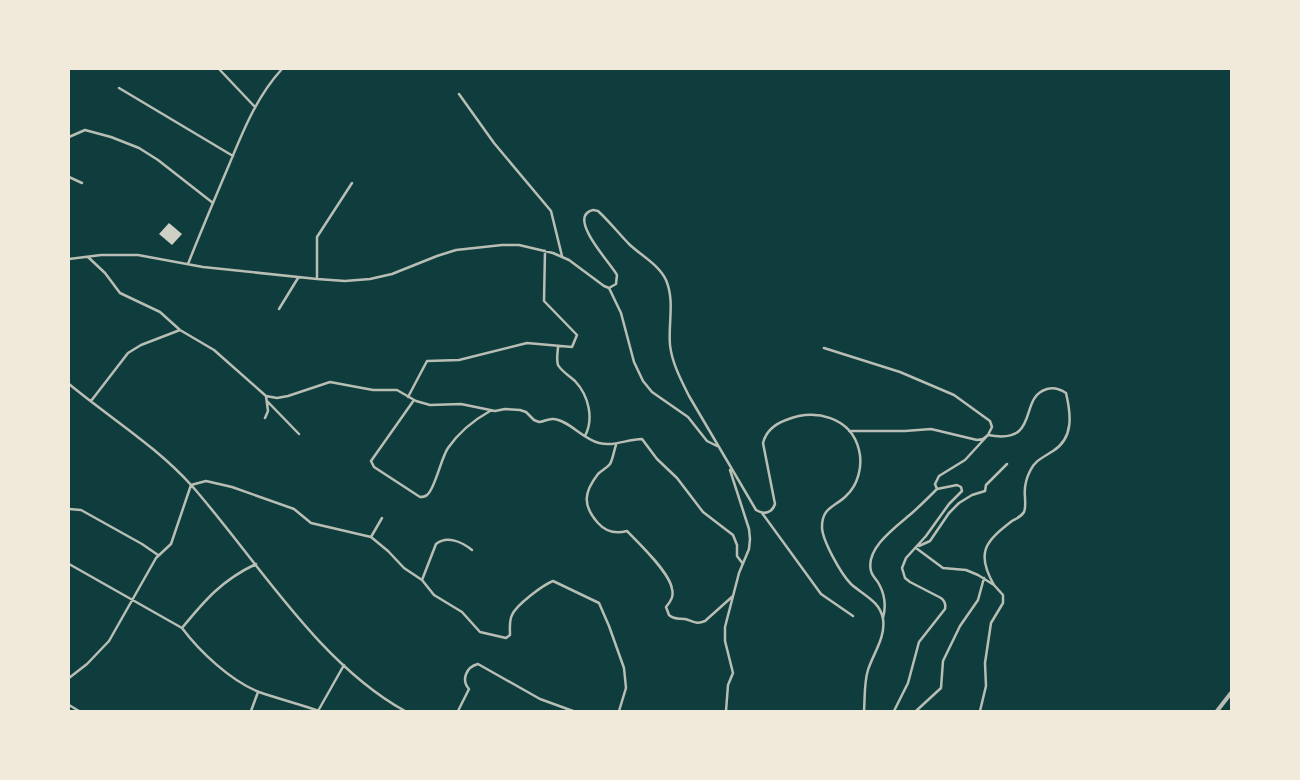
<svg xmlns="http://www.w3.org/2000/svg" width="1300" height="780" font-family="'Zilla Slab',serif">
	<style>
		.building { fill: #cfcfc3 }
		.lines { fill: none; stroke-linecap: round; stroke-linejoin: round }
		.minor { stroke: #b8beb3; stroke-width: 2.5 }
		.tertiary { stroke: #b8beb3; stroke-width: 4 }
	</style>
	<rect width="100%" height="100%" fill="#0f3d3e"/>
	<path class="building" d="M 169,223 L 182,234 L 172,245 L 159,234 Z"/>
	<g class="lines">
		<path class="minor" d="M 219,69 L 255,107
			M 119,88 L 233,156
			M 459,94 L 494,143 L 551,211 L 562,256
			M 69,137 L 85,130 L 111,137 L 139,148 L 158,160 L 213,203
			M 69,177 L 82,183
			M 88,257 L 105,273 L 120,293 L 160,312 L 180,330 L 214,350 L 266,396 L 277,398 L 288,396 L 330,382 L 373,390 L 397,390 L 416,401 L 430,405 L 461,404 L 495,411 L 505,409 L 520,410 L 526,412 L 534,420 L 539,422 C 544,422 548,418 554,419 C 568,420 583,439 599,443 C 614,447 627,439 642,439 L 657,459 L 677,478 L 703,512 L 733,535 L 737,545 L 737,556 L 743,564
			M 69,259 L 101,255 L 138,255 L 203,267 L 317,279 L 345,281 L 370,279 L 392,274 L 437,256 L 456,250 L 502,245 L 519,245 L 553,253 L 569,260 L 604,286 L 609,288 L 616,284 L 617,275 C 611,264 574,225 587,213 C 591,209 594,210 598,211 C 610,222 619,234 630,245 C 642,256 659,265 666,280 C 675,301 668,324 670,345 C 672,363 681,380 689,396 L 756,510 C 764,515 772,513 775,504 L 763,443 C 766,431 775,424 786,420 C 815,408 851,417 859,450 C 863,466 858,485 846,496 C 835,507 822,507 822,527 C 822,540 841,574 851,584 C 863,595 880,601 883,619 C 886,637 873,654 868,670 C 864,682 865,698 864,711
			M 188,264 C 201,231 215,198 229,165 C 243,131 257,96 282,69
			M 317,279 L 317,237 L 352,183
			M 609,288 L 621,313 L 634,362 L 643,381 L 652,392 L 688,417 L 707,441 L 717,446
			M 279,309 L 298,278
			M 558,346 C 558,352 556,359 558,365 C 562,372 570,376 575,381 C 589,396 594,419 585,436
			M 824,348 L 900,372 L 954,395 L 990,421 L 992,427 L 988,435 L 983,439 L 977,440 L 931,429 L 905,431 L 849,431
			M 69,384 C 110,418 156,446 192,486 C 257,560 318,663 405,711
			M 408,397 L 427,361 L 459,360 L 527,343 L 572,347 L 577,335 L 544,301 L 545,251
			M 414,400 L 371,461 L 374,467 L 420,497 C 423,497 425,497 427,495 C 435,489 441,458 448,448 C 459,432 474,420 490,411
			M 91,401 L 128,353 L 141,345 L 180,330
			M 267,401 L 299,434
			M 265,418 L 268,411 L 266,396
			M 616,445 C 614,450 613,459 610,464 C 607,468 602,470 598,474 C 584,492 582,505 598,523 C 606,532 616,534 627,531 C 639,543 670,573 672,589 C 674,596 671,601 666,607 L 669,615 C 675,620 678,618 685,619 C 693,621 696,625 705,621 L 733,596
			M 69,509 L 81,510 L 142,544 L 158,555
			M 762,513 L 821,594 L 853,616
			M 371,537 L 382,518
			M 919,546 L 930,541 L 949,513 L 959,503 L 972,495 L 985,491 L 986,485 L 1007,464
			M 916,548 L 943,568 L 966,570 L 978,575 L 994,585 L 1003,595 L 1003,603 L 991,623 L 985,663 L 986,686 L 980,711
			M 69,564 L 182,628 C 205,600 222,580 256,564
			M 422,580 L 434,595 L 462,612 L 480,632 L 506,638 L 510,635 C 510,629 509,621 512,615 C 516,605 543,585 553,581 L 599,603 L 609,626 L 624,668 L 626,688 L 619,711
			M 883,618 C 886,607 885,595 879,584 C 877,580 872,576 871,571 C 865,548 897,526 912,513 C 921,505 929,497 937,489
			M 182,628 C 200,652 231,681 259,692 C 279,699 299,704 319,711
			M 69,678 L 87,664 L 109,641 L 156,558 L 171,544 L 191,485 L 206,481 L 232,487 L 294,509 L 311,523 L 371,537 L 388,551 L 404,568 L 422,580 L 436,544 C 447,535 462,542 472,550
			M 69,705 L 79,711
			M 251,711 L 258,692
			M 318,711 L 344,665
			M 458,711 L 469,689 C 461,680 466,667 478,664 L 540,699 L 573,711
			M 726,711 L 728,685 L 733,673 L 725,641 L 725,627 L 739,573 L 749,549 L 750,539 L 749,529 L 730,470
			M 894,711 L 908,683 L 919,642 L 945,609 C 946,604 945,601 941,598 L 910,582 L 905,578 L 902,568 L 906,558 L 926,536 L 949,504 L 962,491 L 961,487 L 957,485 L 937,489 L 935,484 L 939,476 L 965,460 L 988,435 C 998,437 1011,438 1019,431 C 1032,420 1026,395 1047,389 C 1054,387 1060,389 1066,393 C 1071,414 1074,438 1053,451 C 1044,457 1035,460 1030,471 C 1026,479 1024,488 1025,497 C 1025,502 1026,507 1024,512 C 1021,517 1017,518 1012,521 C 986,541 975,552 994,585
			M 916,711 L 941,688 L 943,661 L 960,626 L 978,600 L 984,578"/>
		<path class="tertiary" d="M 1217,711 L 1231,693"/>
	</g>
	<rect width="1300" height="780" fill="none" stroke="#f1e9da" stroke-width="140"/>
</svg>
